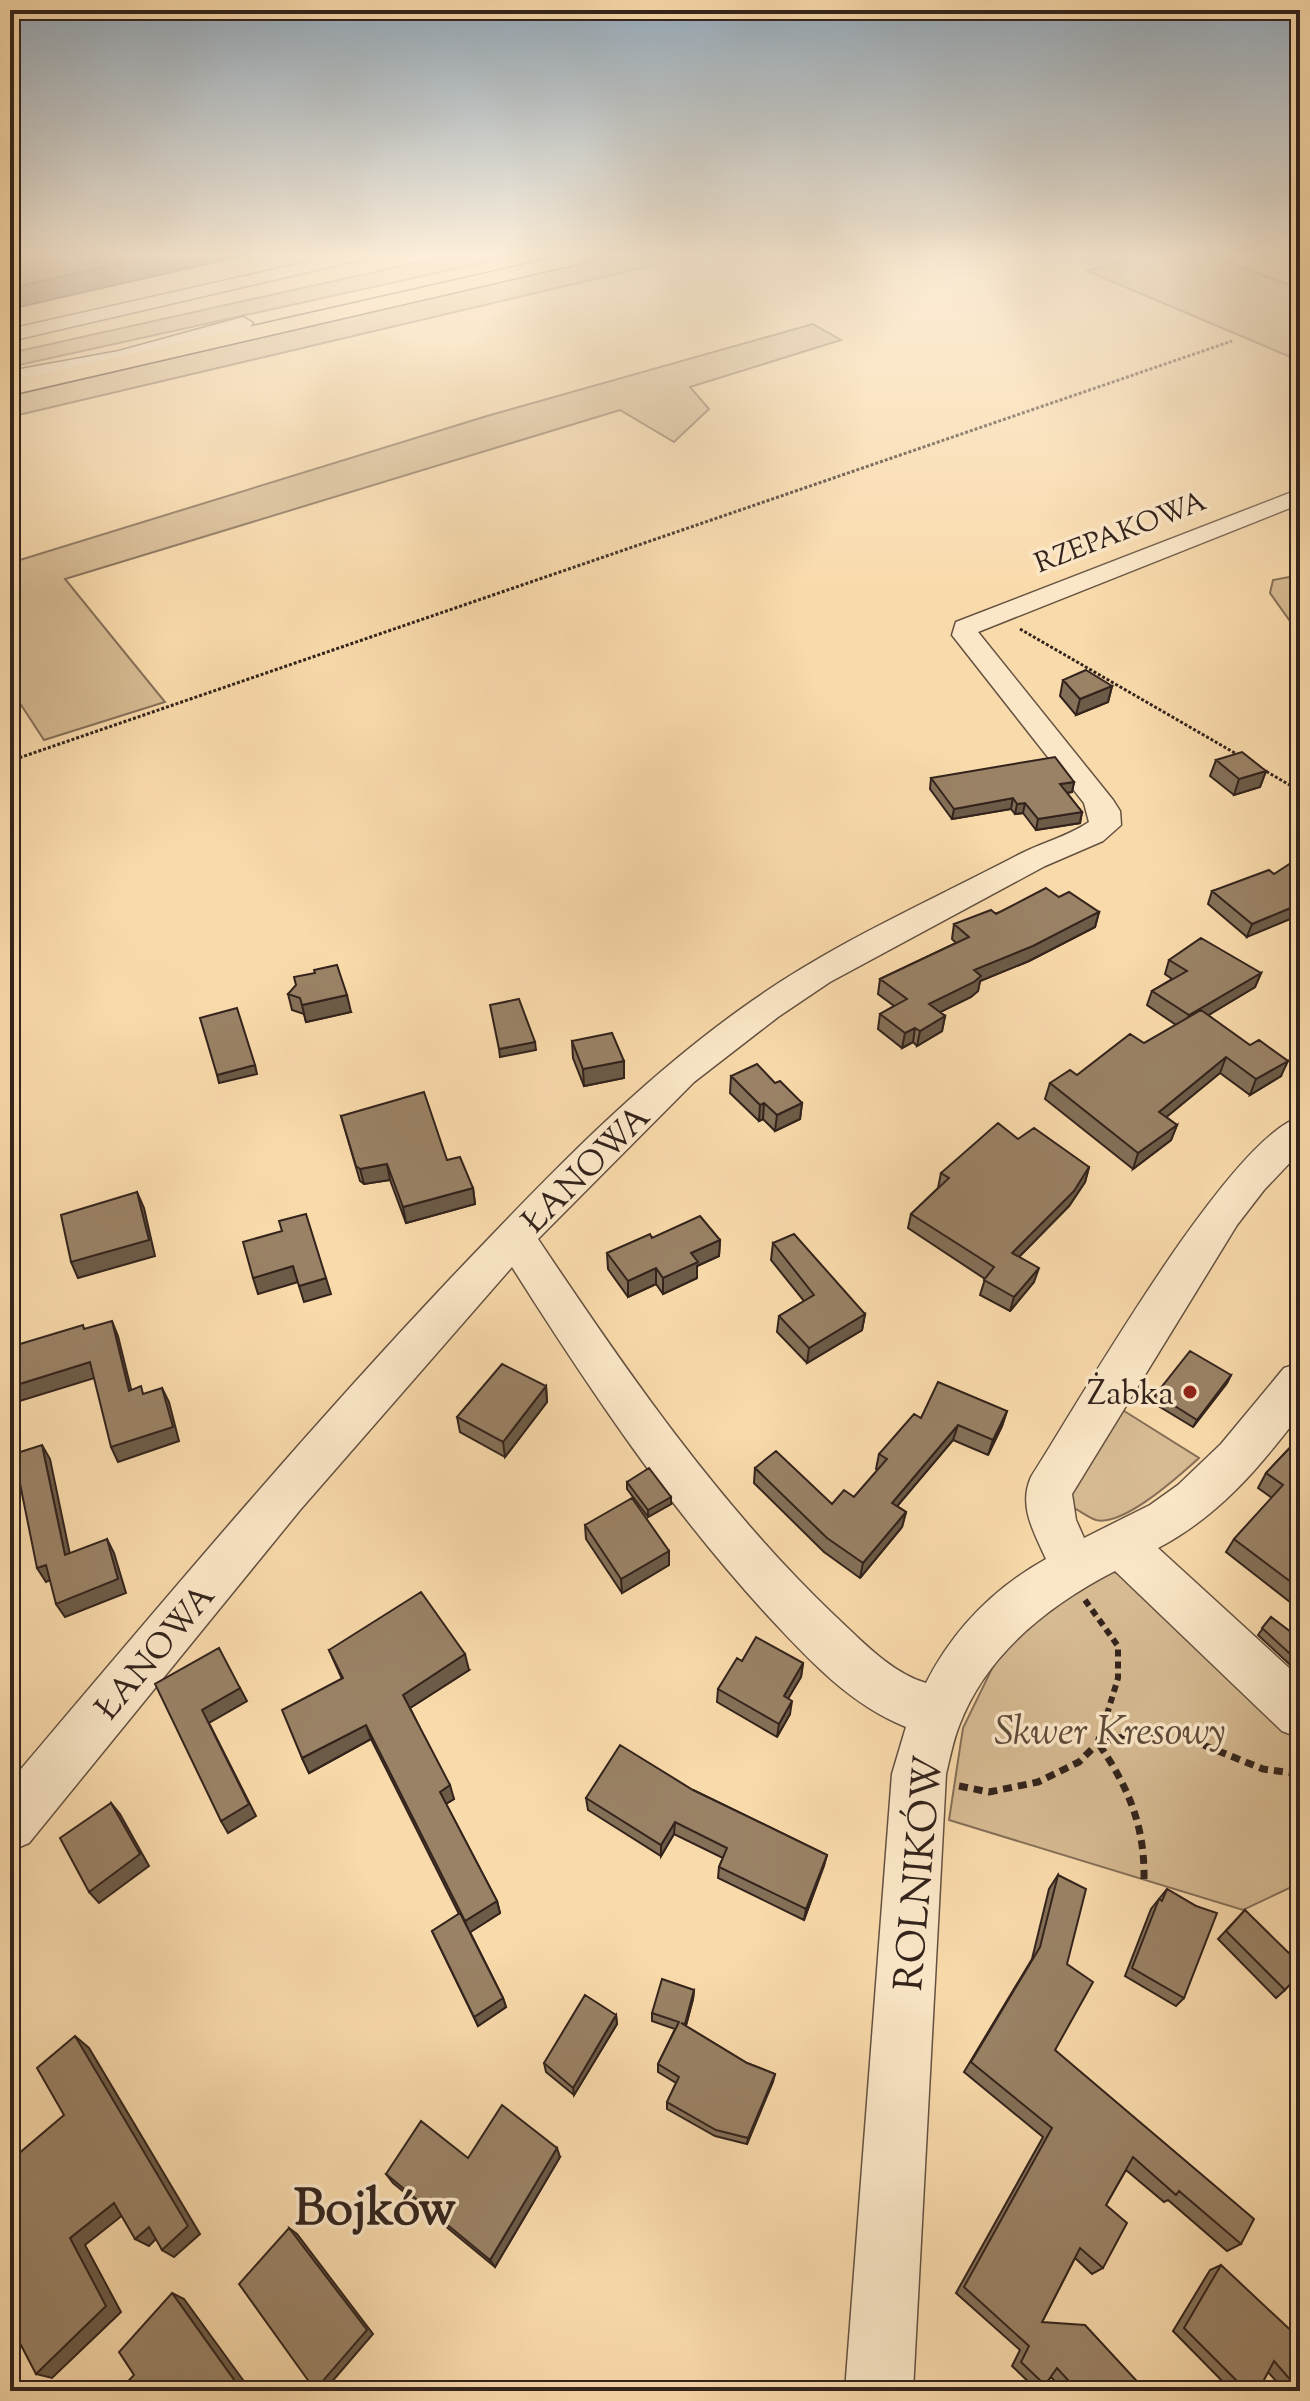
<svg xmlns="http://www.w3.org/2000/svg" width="1310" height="2401" font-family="'Sorts Mill Goudy',serif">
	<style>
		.green { fill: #d7bb93; stroke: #856f58; stroke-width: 2 }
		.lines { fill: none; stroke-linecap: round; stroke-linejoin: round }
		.minor-casing { stroke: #645140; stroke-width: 3 }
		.highway-casing { stroke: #33231c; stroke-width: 3 }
		.path-far2 { stroke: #33231c; stroke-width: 3; stroke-dasharray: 3 2; stroke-linecap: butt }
		.path-far1 { stroke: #33231c; stroke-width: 6; stroke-dasharray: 7 5; stroke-linecap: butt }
		.path { stroke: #33231c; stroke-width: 7; stroke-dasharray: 9 6; stroke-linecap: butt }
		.minor { fill: #fbe7c8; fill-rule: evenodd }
		.highway { fill: #f9daab; fill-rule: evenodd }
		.rail { stroke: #33231c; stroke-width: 3; stroke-dasharray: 7 7; stroke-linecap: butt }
		.wall { fill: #847058; stroke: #33231c; stroke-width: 2 }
		.shaded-wall { fill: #6c5b47; stroke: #33231c; stroke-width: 2 }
		.building { fill: #9a8266; stroke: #33231c; stroke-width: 2 }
		.poi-dot { fill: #8f2418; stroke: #fbe7c8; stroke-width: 3 }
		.labels { text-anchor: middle; stroke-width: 7; stroke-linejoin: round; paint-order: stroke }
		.far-street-label { font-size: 28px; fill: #33231c; stroke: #fbe7c8 }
		.street-label { font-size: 34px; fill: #33231c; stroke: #fbe7c8 }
		.poi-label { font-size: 34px; fill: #33231c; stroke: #fbe7c8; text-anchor: end }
		.near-park-label { font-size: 40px; font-style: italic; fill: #5c493a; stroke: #fbe7c8 }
		.near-street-label { font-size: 40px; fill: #33231c; stroke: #fbe7c8 }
		.near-district-label { font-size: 50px; font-weight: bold; fill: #33231c; stroke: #fbe7c8 }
	</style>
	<rect width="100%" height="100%" fill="#f9daab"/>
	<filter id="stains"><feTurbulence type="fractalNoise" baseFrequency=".0025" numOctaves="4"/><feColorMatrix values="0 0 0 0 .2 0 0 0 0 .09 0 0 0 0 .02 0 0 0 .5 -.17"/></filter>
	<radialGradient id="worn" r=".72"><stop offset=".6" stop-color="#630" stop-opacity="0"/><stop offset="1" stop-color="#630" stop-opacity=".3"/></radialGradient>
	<path class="green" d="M 451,255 L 518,255 L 10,367 L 10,353 Z
		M 614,255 L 697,255 L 10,417 L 10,396 Z
		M 1139,255 L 1210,255 L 1300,289 L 1300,361 L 1087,271 Z
		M 813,324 L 841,340 L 690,387 L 709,409 L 674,442 L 620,410 L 65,579 L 165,702 L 44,740 L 10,688 L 10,563 L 487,416 Z
		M 1300,575 L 1300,647 L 1297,631 L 1270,593 L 1273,580 Z
		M 1121,1409 L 1199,1458 C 1179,1476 1123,1527 1096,1520 C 1089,1518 1080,1511 1074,1508 L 1070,1497 Z
		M 1110,1570 L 1162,1594 L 1300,1729 L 1300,1883 L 1243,1910 L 949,1820 L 963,1728 L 1002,1648 L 1054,1602 Z"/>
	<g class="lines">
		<defs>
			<path id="minor" d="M 338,255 L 369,255 L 360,260 L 10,341 L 10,329 Z
				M 243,317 L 253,323 L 250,327 L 162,351 L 159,355 L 10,383 L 10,371 L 119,351 Z
				M 1300,489 L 1300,504 L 978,632 L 1113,800 L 1120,811 L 1121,825 L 1103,841 L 1045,866 L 830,982 L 778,1017 L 694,1082 L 538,1239 C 627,1372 718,1504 834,1615 C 860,1639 891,1673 926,1683 C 953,1630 994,1588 1046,1559 C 1034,1532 1018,1506 1031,1477 C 1078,1404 1228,1139 1300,1117 L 1300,1152 L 1264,1190 L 1237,1225 L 1072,1494 L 1076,1520 L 1084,1538 L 1150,1505 L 1178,1485 L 1221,1444 L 1284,1368 L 1300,1363 L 1300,1414 C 1259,1468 1219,1516 1158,1548 L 1300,1678 L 1300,1738 L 1282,1731 L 1115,1571 C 1049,1605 986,1654 959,1726 C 953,1741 950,1758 946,1774 L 913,2391 L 845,2391 L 892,1774 L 906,1727 C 851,1705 810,1661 770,1618 C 671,1511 590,1390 512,1267 L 300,1510 L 29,1843 L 10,1851 L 10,1782 C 154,1612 297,1441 450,1279 C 544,1180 640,1079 752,1001 C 834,943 928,902 1016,856 C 1040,843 1067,837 1089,822 L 1084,803 L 952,635 L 956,622 Z"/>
			<path id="highway" d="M 566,255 L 600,255 L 590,261 L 10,395 L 10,381 Z"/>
		</defs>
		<use href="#minor" class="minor-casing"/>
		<use href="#highway" class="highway-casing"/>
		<path class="path-far2" d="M 1020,629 L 1240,756
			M 10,761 L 1232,341
			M 1262,769 L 1300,791"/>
		<path class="path-far1" d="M 1085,1600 L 1118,1646 L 1118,1678 L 1104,1724"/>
		<path class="path" d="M 959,1786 L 989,1792 L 1038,1782 L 1079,1762 L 1098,1743 L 1104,1722
			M 1144,1879 C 1145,1826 1128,1786 1098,1743 L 1131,1735 L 1176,1734 L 1263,1769 L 1300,1774"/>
		<use href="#minor" class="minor"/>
		<use href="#highway" class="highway"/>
		<path class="rail" d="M 1261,262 L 1284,255"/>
	</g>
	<path class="wall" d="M 1063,680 L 1112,686 L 1108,702 L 1076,715 L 1060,696 Z
		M 1216,760 L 1266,771 L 1260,787 L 1234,795 L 1210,776 Z
		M 931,778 L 1074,782 L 1072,792 L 1067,793 L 1082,812 L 1080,823 L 1036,830 L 1023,813 L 1015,814 L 1011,809 L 952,819 L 930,789 Z
		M 1274,874 L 1247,937 L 1208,904 L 1212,891 Z
		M 1059,897 L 1099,912 L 1095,927 L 1029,961 L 980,981 L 978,991 L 971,997 L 940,1012 L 945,1016 L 942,1031 L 917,1046 L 913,1042 L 902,1048 L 878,1029 L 880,1014 L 894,1006 L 878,994 L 880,979 L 956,943 L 952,939 L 954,924 Z
		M 1169,960 L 1261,973 L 1255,987 L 1208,1015 L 1281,1076 L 1250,1095 L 1220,1073 L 1166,1117 L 1177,1125 L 1171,1140 L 1133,1169 L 1045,1099 L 1050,1083 L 1077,1075 L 1144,1043 L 1176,1025 L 1147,1005 L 1152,991 L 1172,979 L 1165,974 Z
		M 315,973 L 351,1012 L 306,1022 L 304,1014 L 292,1010 L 288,994 Z
		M 572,1041 L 624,1061 L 624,1078 L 584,1086 L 573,1058 Z
		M 731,1076 L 775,1083 L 802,1103 L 800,1119 L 775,1131 L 763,1119 L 759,1121 L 730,1093 Z
		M 341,1116 L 447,1160 L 473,1188 L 475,1204 L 406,1223 L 390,1180 L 364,1184 L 360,1181 Z
		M 1018,1139 L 1089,1167 L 1085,1182 L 1069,1206 L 1019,1257 L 1034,1282 L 1010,1311 L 980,1295 L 985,1279 L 908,1228 L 911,1214 L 938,1188 L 941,1173 Z
		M 652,1238 L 720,1240 L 719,1256 L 697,1266 L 697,1278 L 663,1294 L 656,1284 L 628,1297 L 608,1269 L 607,1253 Z
		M 773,1243 L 865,1314 L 862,1330 L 807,1363 L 777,1332 L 779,1316 L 804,1301 L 771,1260 Z
		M 1231,1375 L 1227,1383 L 1193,1427 L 1152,1402 L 1156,1394 Z
		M 546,1386 L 547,1402 L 505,1457 L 460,1432 L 457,1417 Z
		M 1007,1411 L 1002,1426 L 988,1455 L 953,1440 L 897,1506 L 906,1512 L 902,1527 L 860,1578 L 824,1552 L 754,1483 L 755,1468 L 832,1504 L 854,1497 L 878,1470 L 876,1469 L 879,1454 L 921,1418 Z
		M 1300,1437 L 1300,1586 L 1298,1585 L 1299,1588 L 1290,1602 L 1226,1552 L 1234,1539 L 1272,1498 L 1258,1488 L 1266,1473 Z
		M 627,1482 L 671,1504 L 648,1517 L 627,1489 Z
		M 585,1525 L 669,1551 L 669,1565 L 622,1593 L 586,1539 Z
		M 1271,1617 L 1300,1639 L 1300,1674 L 1258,1635 Z
		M 329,1650 L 469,1670 L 410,1708 L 454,1799 L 446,1804 L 497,1901 L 500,1913 L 470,1932 L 503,1998 L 506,2007 L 478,2026 L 432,1931 L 459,1914 L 371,1739 L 309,1773 L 302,1758 L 342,1679 Z
		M 742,1661 L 803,1663 L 801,1677 L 788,1698 L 790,1714 L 777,1737 L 717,1702 L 718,1689 Z
		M 693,1790 L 827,1855 L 804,1920 L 718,1878 L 719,1867 L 723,1858 L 674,1834 L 661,1856 L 588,1810 L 586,1798 Z
		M 1058,1875 L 1067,1964 L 1055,2050 L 1241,2244 L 1227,2251 L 1168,2200 L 1164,2202 L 1126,2170 L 1106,2205 L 1103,2268 L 1092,2274 L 1075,2258 L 1042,2322 L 1146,2391 L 1064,2391 L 1051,2377 L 1045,2385 L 1035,2388 L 1012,2366 L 1020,2350 L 956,2293 L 1043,2137 L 964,2072 L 1032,1959 L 1049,1889 Z
		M 1167,1889 L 1196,1906 L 1184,1998 L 1176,2006 L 1125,1976 L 1151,1909 Z
		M 1245,1910 L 1285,1990 L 1276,1998 L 1218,1939 Z
		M 694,1990 L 693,1999 L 686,2026 L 747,2063 L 775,2074 L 747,2144 L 715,2136 L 667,2109 L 667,2102 L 676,2083 L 658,2072 L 658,2064 L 675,2029 L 652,2021 L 652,2013 Z
		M 616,2015 L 617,2024 L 574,2095 L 546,2072 L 544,2063 Z
		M 560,2157 L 495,2267 L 393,2183 L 386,2174 L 468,2158 Z
		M 1221,2265 L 1300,2391 L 1285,2391 L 1268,2372 L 1258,2391 L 1232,2391 L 1173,2331 L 1210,2270 Z"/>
	<path class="shaded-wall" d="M 162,254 L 251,254 L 10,309 L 10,288 Z
		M 1112,686 L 1108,702 L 1076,715 L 1080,699 Z
		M 1266,771 L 1260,787 L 1234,795 L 1239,779 Z
		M 1074,782 L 1072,792 L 1058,794 L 1060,784 Z
		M 1013,798 L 1011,809 L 952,819 L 954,809 Z
		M 1025,803 L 1023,813 L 1015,814 L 1017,804 Z
		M 1082,812 L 1080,823 L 1036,830 L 1038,819 Z
		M 1300,904 L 1300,915 L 1247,937 L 1252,924 Z
		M 1099,912 L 1095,927 L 1029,961 L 980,981 L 978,991 L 971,997 L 926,1019 L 929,1004 L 974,970 Z
		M 1261,973 L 1255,987 L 1184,1030 L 1189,1015 Z
		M 347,995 L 351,1012 L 306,1022 L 302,1005 Z
		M 945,1016 L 942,1031 L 917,1046 L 920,1031 Z
		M 915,1028 L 913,1042 L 902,1048 L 905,1033 Z
		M 535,1042 L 536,1050 L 500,1057 L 499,1049 Z
		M 1226,1057 L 1220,1073 L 1153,1128 L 1159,1112 Z
		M 624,1061 L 624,1078 L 584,1086 L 583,1069 Z
		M 1288,1061 L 1281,1076 L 1250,1095 L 1256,1079 Z
		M 255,1065 L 257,1074 L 219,1083 L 217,1075 Z
		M 764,1103 L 763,1119 L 759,1121 L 760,1105 Z
		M 802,1103 L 800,1119 L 775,1131 L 777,1115 Z
		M 1177,1125 L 1171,1140 L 1133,1169 L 1138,1153 Z
		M 387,1164 L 390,1180 L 364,1184 L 360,1169 Z
		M 1089,1167 L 1085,1182 L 1069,1206 L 1008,1268 L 1012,1253 Z
		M 473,1188 L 475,1204 L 406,1223 L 403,1207 Z
		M 137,1192 L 144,1208 L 155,1256 L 78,1278 L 71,1262 Z
		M 720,1240 L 719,1256 L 697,1266 L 697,1278 L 663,1294 L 663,1278 L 691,1253 Z
		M 293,1266 L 298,1282 L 258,1294 L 253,1278 Z
		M 656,1268 L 656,1284 L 628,1297 L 628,1281 Z
		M 1039,1268 L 1034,1282 L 1010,1311 L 1014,1297 Z
		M 326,1278 L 331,1294 L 304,1302 L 299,1286 Z
		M 865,1314 L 862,1330 L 807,1363 L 809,1348 Z
		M 112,1321 L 118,1336 L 135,1405 L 129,1391 Z
		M 90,1362 L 98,1377 L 13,1403 L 10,1398 L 10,1387 Z
		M 1231,1375 L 1227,1383 L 1193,1427 L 1197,1420 Z
		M 546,1386 L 547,1402 L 505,1457 L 503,1442 Z
		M 162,1388 L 169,1402 L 179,1441 L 118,1462 L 111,1447 Z
		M 1007,1411 L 1002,1426 L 988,1455 L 993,1440 Z
		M 958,1425 L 953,1440 L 888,1517 L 892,1503 Z
		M 42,1445 L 50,1459 L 73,1569 L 65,1555 Z
		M 671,1497 L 671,1504 L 648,1517 L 648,1510 Z
		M 906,1512 L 902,1527 L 860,1578 L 863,1563 Z
		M 107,1539 L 114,1553 L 126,1593 L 65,1617 L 56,1604 Z
		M 669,1551 L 669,1565 L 622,1593 L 621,1579 Z
		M 46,1565 L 55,1578 L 46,1582 L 37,1568 Z
		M 465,1654 L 469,1670 L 407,1710 L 403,1695 Z
		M 803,1663 L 801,1677 L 782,1709 L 784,1696 Z
		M 240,1688 L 247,1701 L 209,1723 L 256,1816 L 228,1833 L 221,1821 L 202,1710 Z
		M 792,1701 L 790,1714 L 777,1737 L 779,1724 Z
		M 366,1725 L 371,1739 L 309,1773 L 302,1758 Z
		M 450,1785 L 454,1799 L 444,1805 L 440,1792 Z
		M 111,1803 L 120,1814 L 149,1866 L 99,1903 L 89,1892 Z
		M 675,1822 L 674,1834 L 661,1856 L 661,1845 Z
		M 827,1855 L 824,1866 L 804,1920 L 806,1909 Z
		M 497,1901 L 500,1913 L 469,1933 L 465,1921 Z
		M 694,1990 L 693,1999 L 684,2032 L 685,2024 Z
		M 503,1998 L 506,2007 L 478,2026 L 474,2017 Z
		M 616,2015 L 617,2024 L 574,2095 L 573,2088 Z
		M 75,2036 L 89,2048 L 200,2234 L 174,2257 L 162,2250 Z
		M 775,2074 L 773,2082 L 747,2144 L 748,2138 Z
		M 557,2148 L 560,2157 L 495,2267 L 490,2260 Z
		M 114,2203 L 128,2211 L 85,2245 L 121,2312 L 52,2378 L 36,2374 L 70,2238 Z
		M 149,2227 L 161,2234 L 149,2246 L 135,2239 Z
		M 289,2228 L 297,2234 L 373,2334 L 324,2391 L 315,2390 Z
		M 172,2293 L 184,2299 L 251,2391 L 242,2391 Z"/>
	<path class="building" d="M 10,254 L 162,254 L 10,288 Z
		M 1086,670 L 1112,686 L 1080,699 L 1063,680 Z
		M 1242,752 L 1266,771 L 1239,779 L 1216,760 Z
		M 1055,757 L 1074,782 L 1060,784 L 1082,812 L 1038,819 L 1025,803 L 1017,804 L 1013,798 L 954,809 L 931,778 Z
		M 1300,857 L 1300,904 L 1252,924 L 1212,891 L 1269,870 L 1274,874 Z
		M 1046,888 L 1059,897 L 1069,892 L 1099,912 L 1033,946 L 974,970 L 981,976 L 974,982 L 929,1004 L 945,1016 L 920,1031 L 915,1028 L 905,1033 L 880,1014 L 907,999 L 880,979 L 969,937 L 954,924 L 991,910 L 996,914 Z
		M 1201,938 L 1261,973 L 1189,1015 L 1152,991 L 1187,971 L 1169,960 Z
		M 337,965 L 347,995 L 302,1005 L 300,998 L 288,994 L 296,985 L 294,977 L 315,973 L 314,970 Z
		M 519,999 L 535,1042 L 499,1049 L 490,1005 Z
		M 237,1008 L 255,1065 L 217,1075 L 200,1018 Z
		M 1201,1010 L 1250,1045 L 1259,1040 L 1288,1061 L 1256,1079 L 1226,1057 L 1159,1112 L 1177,1125 L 1138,1153 L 1050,1083 L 1070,1070 L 1077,1075 L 1130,1034 L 1144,1043 Z
		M 612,1033 L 624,1061 L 583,1069 L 572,1041 Z
		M 757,1064 L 775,1083 L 780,1081 L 802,1103 L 777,1115 L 764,1103 L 760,1105 L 731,1076 Z
		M 424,1092 L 447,1160 L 460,1157 L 473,1188 L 403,1207 L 387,1164 L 360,1169 L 356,1166 L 341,1116 Z
		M 998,1123 L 1018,1139 L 1034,1128 L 1089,1167 L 1074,1191 L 1012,1253 L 1039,1268 L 1014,1297 L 984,1280 L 994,1267 L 911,1214 L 949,1178 L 941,1173 Z
		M 137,1192 L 149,1240 L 71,1262 L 61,1215 Z
		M 306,1214 L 326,1278 L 299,1286 L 293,1266 L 253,1278 L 243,1242 L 282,1231 L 279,1221 Z
		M 700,1216 L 720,1240 L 691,1253 L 698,1262 L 663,1278 L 656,1268 L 628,1281 L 607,1253 L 650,1234 L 652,1238 Z
		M 794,1234 L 865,1314 L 809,1348 L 779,1316 L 814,1295 L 773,1243 Z
		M 112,1321 L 129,1391 L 141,1386 L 143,1394 L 162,1388 L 173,1427 L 111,1447 L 90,1362 L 10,1387 L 10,1347 L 83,1325 L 84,1329 Z
		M 1190,1351 L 1231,1375 L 1197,1420 L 1156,1394 Z
		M 502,1364 L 546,1386 L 503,1442 L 457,1417 Z
		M 938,1382 L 1007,1411 L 993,1440 L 958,1425 L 892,1503 L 906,1512 L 863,1563 L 827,1538 L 755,1468 L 776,1451 L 832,1504 L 844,1490 L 854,1497 L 887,1459 L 879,1454 L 914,1414 L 921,1418 Z
		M 1300,1437 L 1300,1566 L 1299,1565 L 1292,1573 L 1299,1588 L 1234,1539 L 1283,1485 L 1266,1473 Z
		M 42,1445 L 65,1555 L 107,1539 L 118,1579 L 56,1604 L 46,1565 L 37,1568 L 14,1454 Z
		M 649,1468 L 671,1497 L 648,1510 L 627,1482 Z
		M 632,1498 L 669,1551 L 621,1579 L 585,1525 Z
		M 421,1592 L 465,1654 L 403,1695 L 450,1785 L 440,1792 L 497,1901 L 465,1921 L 366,1725 L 302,1758 L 282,1710 L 343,1678 L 329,1650 Z
		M 1271,1617 L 1300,1639 L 1300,1663 L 1262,1628 Z
		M 756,1637 L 803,1663 L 784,1696 L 792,1701 L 779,1724 L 718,1689 L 737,1658 L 742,1661 Z
		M 219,1648 L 240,1688 L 202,1710 L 249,1804 L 221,1821 L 155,1684 Z
		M 620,1745 L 693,1790 L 827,1855 L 806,1909 L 719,1867 L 727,1848 L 675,1822 L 661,1845 L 586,1798 Z
		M 111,1803 L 140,1854 L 89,1892 L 60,1838 Z
		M 1058,1875 L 1086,1889 L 1067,1964 L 1093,1982 L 1055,2050 L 1254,2219 L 1241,2244 L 1179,2191 L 1176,2195 L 1133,2157 L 1106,2205 L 1127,2223 L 1103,2268 L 1080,2248 L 1042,2322 L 1085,2325 L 1146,2391 L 1078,2391 L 1057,2368 L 1045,2385 L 1021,2362 L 1029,2346 L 964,2287 L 1052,2128 L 971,2062 L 1040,1947 Z
		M 1167,1889 L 1196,1906 L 1217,1913 L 1184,1998 L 1132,1968 L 1159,1899 L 1162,1901 Z
		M 1245,1910 L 1300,1964 L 1300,1973 L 1285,1990 L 1226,1931 Z
		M 460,1913 L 503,1998 L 474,2017 L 432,1931 Z
		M 662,1979 L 694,1990 L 685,2024 L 681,2023 L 747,2063 L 775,2074 L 748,2138 L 716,2130 L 667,2102 L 679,2077 L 658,2064 L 679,2022 L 652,2013 Z
		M 585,1995 L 616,2015 L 573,2088 L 544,2063 Z
		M 75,2036 L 188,2226 L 162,2250 L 149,2227 L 135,2239 L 114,2203 L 70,2238 L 106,2306 L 36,2374 L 10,2324 L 10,2161 L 64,2115 L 37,2068 Z
		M 502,2105 L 557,2148 L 490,2260 L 386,2174 L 421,2121 L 468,2158 Z
		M 289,2228 L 367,2330 L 315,2390 L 239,2284 Z
		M 1221,2265 L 1300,2339 L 1300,2391 L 1274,2361 L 1258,2391 L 1247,2391 L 1184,2328 Z
		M 172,2293 L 242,2391 L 119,2391 L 134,2375 L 119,2352 Z
		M 626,2384 L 635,2391 L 621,2391 Z"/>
	<linearGradient id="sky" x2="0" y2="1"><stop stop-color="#94aabc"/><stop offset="0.43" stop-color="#fceed9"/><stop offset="1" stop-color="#fceed9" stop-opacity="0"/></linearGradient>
	<rect width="1310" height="591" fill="url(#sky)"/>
	<circle class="poi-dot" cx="1190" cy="1392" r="8"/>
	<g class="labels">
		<g class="far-street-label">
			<text transform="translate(1120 531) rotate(-21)" y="10">RZEPAKOWA</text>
		</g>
		<g class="street-label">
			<text transform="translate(585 1168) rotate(-45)" y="12">ŁANOWA</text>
			<text transform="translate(154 1651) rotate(-50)" y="12">ŁANOWA</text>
		</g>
		<g class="poi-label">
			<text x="1174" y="1404">Żabka</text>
		</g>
		<g class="near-park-label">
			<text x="1110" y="1744">Skwer Kresowy</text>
		</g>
		<g class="near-street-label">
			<text transform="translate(917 1873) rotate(-85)" y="14">ROLNIKÓW</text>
		</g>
		<g class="near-district-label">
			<text x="375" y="2224">Bojków</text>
		</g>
	</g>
	<rect width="1310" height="2401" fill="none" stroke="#f9daab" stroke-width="40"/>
	<rect x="12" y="12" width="1286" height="2377" fill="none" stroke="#33231c" stroke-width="4"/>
	<rect x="20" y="20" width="1270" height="2361" fill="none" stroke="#33231c" stroke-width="2"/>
	<rect width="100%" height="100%" filter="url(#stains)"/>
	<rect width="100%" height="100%" fill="url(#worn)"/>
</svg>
